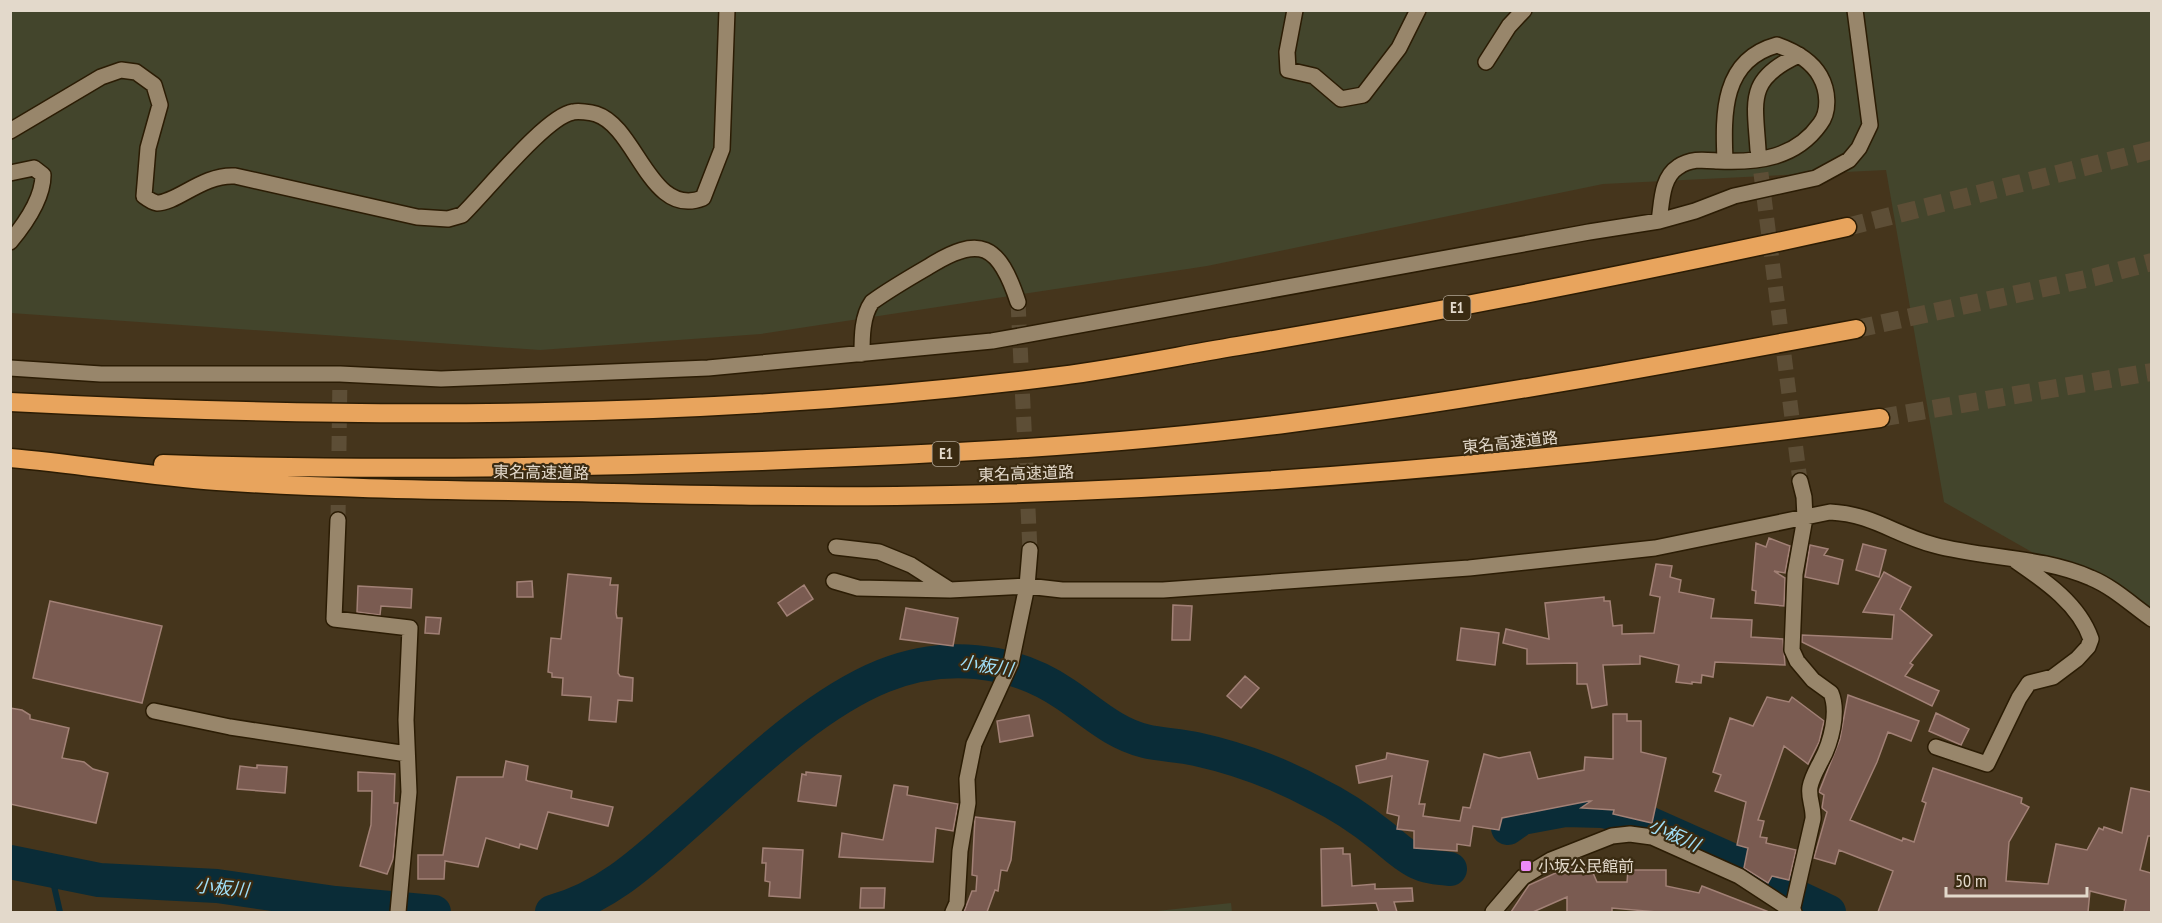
<svg xmlns="http://www.w3.org/2000/svg" width="2162" height="923" font-family="'PT Sans Narrow','Noto Sans JP',sans-serif">
	<style>
		.green { fill: #43452c }
		.lines { fill: none; stroke-linecap: round; stroke-linejoin: round }
		.stream { stroke: #0a2c37; stroke-width: 6 }
		.river { stroke: #0a2c37; stroke-width: 34 }
		.building { fill: #7a5b51; stroke: #a28176; stroke-width: 1.5 }
		.minor-tunnel { stroke: #5d4e36; stroke-width: 15; stroke-dasharray: 15 8; stroke-linecap: butt }
		.motorway-tunnel { stroke: #5d4e36; stroke-width: 18; stroke-dasharray: 18 9; stroke-linecap: butt }
		.minor-casing { stroke: #2b1c04; stroke-width: 18 }
		.motorway-casing { stroke: #2b1c04; stroke-width: 21 }
		.minor { stroke: #98866b; stroke-width: 15 }
		.motorway { stroke: #e8a45d; stroke-width: 18 }
		.poi-dot { fill: #ee8bf8; stroke: #3a2b12; stroke-width: 2 }
		.labels { text-anchor: middle; stroke-width: 4.5; stroke-linejoin: round; paint-order: stroke }
		.shield { fill: #3a2b12; stroke: #b0a594; stroke-width: 1.5 }
		.shield-label { font-size: 15px; font-weight: bold; fill: #e3d9cb }
		.street-label { font-size: 16px; fill: #e3d9cb; stroke: #3a2b12 }
		.poi-label { font-size: 16px; fill: #e3d9cb; stroke: #3a2b12; text-anchor: start }
		.water-label { font-size: 18px; font-style: italic; fill: #a0e0f9; stroke: #3a2b12 }
	</style>
	<rect width="100%" height="100%" fill="#45351c"/>
	<path class="green" d="M 10,11 L 2151,11 L 2151,620 L 1944,502 L 1886,170 L 1603,184 L 1207,266 L 761,334 L 540,350 L 11,313 Z
		M 1231,903 L 1232,912 L 1151,912 L 1157,911 Z"/>
	<g class="lines">
		<path class="stream" d="M 10,862 L 44,878 L 54,886 L 60,912"/>
		<path class="river" d="M 1508,828 L 1522,818 L 1565,810 L 1603,811 L 1644,821 L 1745,866 L 1780,889 L 1829,912
			M 10,862 L 99,880 L 217,886 L 335,903 L 434,912
			M 552,912 C 603,898 639,866 677,832 C 737,780 809,706 883,676 C 943,652 1011,657 1065,694 C 1092,712 1113,733 1145,741 C 1161,745 1179,745 1196,749 C 1237,758 1280,774 1317,794 C 1340,805 1362,820 1382,836 C 1393,845 1403,855 1415,861 C 1426,867 1438,868 1450,869"/>
	</g>
	<path class="building" d="M 1769,538 L 1790,546 L 1785,573 L 1774,571 L 1785,578 L 1784,606 L 1755,603 L 1756,591 L 1752,590 L 1756,543 L 1766,547 Z
		M 1863,544 L 1886,550 L 1879,577 L 1856,570 Z
		M 1810,545 L 1828,549 L 1824,555 L 1843,560 L 1838,584 L 1805,577 Z
		M 1656,564 L 1672,566 L 1670,577 L 1681,580 L 1679,592 L 1714,599 L 1711,618 L 1752,620 L 1751,637 L 1783,639 L 1785,665 L 1715,662 L 1713,677 L 1702,675 L 1701,683 L 1692,682 L 1692,684 L 1676,682 L 1679,665 L 1640,656 L 1640,664 L 1603,665 L 1607,705 L 1592,708 L 1587,684 L 1577,684 L 1577,663 L 1527,664 L 1527,649 L 1503,643 L 1506,629 L 1549,639 L 1545,603 L 1604,597 L 1604,601 L 1610,601 L 1613,626 L 1622,625 L 1622,634 L 1654,633 L 1660,597 L 1650,595 Z
		M 1884,572 L 1911,587 L 1900,609 L 1932,635 L 1910,663 L 1913,665 L 1905,676 L 1939,691 L 1932,706 L 1802,642 L 1802,635 L 1892,639 L 1894,615 L 1863,612 Z
		M 568,574 L 611,578 L 610,585 L 618,585 L 616,613 L 617,618 L 622,618 L 618,673 L 620,676 L 633,678 L 632,701 L 618,700 L 616,722 L 589,720 L 591,697 L 562,695 L 563,678 L 552,677 L 552,673 L 548,672 L 551,638 L 561,639 Z
		M 532,581 L 533,597 L 517,597 L 517,582 Z
		M 804,585 L 813,599 L 787,616 L 778,603 Z
		M 358,586 L 412,589 L 411,608 L 381,606 L 380,615 L 357,612 Z
		M 50,601 L 162,626 L 142,703 L 33,678 Z
		M 1173,605 L 1192,606 L 1190,640 L 1172,640 Z
		M 906,608 L 958,618 L 953,646 L 900,639 Z
		M 426,617 L 441,618 L 439,634 L 425,633 Z
		M 1461,628 L 1499,633 L 1495,665 L 1457,660 Z
		M 1245,676 L 1259,688 L 1241,708 L 1227,696 Z
		M 1848,695 L 1919,721 L 1911,741 L 1888,732 L 1877,762 L 1850,820 L 1902,841 L 1903,838 L 1914,842 L 1926,803 L 1922,801 L 1933,768 L 2022,798 L 2021,803 L 2029,807 L 2009,842 L 2006,881 L 2048,884 L 2056,844 L 2087,850 L 2099,828 L 2103,830 L 2104,827 L 2122,833 L 2131,788 L 2151,792 L 2151,836 L 2148,836 L 2140,870 L 2151,873 L 2151,912 L 2124,912 L 2126,900 L 2090,891 L 2088,912 L 1878,912 L 1893,871 L 1839,850 L 1835,864 L 1814,858 L 1827,812 L 1822,808 L 1824,795 L 1819,792 L 1840,739 Z
		M 1767,697 L 1789,702 L 1792,697 L 1824,721 L 1819,742 L 1808,764 L 1784,746 L 1758,820 L 1764,821 L 1760,837 L 1767,838 L 1766,843 L 1796,850 L 1789,880 L 1772,876 L 1768,883 L 1744,868 L 1748,848 L 1737,845 L 1746,802 L 1715,791 L 1721,775 L 1713,772 L 1730,718 L 1753,726 Z
		M 10,708 L 22,710 L 30,715 L 30,719 L 69,728 L 62,758 L 84,762 L 93,769 L 108,773 L 96,823 L 10,804 Z
		M 1936,713 L 1969,729 L 1961,745 L 1929,731 Z
		M 1613,714 L 1627,714 L 1627,721 L 1641,721 L 1641,752 L 1666,758 L 1652,823 L 1613,814 L 1614,810 L 1581,808 L 1591,801 L 1589,801 L 1502,818 L 1499,830 L 1473,826 L 1470,846 L 1457,844 L 1457,851 L 1414,848 L 1414,831 L 1397,829 L 1399,816 L 1387,813 L 1392,776 L 1359,783 L 1356,766 L 1386,759 L 1387,753 L 1428,761 L 1419,804 L 1425,804 L 1423,816 L 1460,821 L 1463,807 L 1470,808 L 1484,754 L 1499,758 L 1530,752 L 1538,779 L 1584,770 L 1585,757 L 1613,759 Z
		M 1029,715 L 1033,736 L 1000,742 L 997,721 Z
		M 506,761 L 528,766 L 526,780 L 528,781 L 572,791 L 571,798 L 613,807 L 608,826 L 548,812 L 537,849 L 520,844 L 519,848 L 486,838 L 478,867 L 445,861 L 444,879 L 418,879 L 418,855 L 443,855 L 457,777 L 503,777 Z
		M 257,765 L 287,767 L 285,793 L 237,789 L 240,766 L 257,768 Z
		M 358,772 L 395,774 L 394,803 L 398,803 L 393,859 L 387,874 L 360,866 L 371,825 L 372,791 L 358,791 Z
		M 806,772 L 841,776 L 836,806 L 798,801 L 802,774 L 806,775 Z
		M 894,785 L 908,787 L 907,795 L 958,804 L 953,831 L 936,828 L 933,862 L 839,857 L 842,833 L 883,840 Z
		M 975,817 L 1015,822 L 1011,860 L 1007,871 L 1001,870 L 998,891 L 995,890 L 987,912 L 964,912 L 972,891 L 976,891 L 977,876 L 972,875 Z
		M 763,848 L 803,850 L 800,898 L 769,896 L 770,882 L 765,881 L 766,863 L 762,863 Z
		M 1343,848 L 1343,854 L 1350,854 L 1352,886 L 1375,884 L 1375,889 L 1412,888 L 1413,901 L 1394,902 L 1397,912 L 1379,912 L 1376,903 L 1322,906 L 1321,849 Z
		M 1571,866 L 1573,872 L 1590,866 L 1597,882 L 1627,882 L 1628,870 L 1666,870 L 1666,886 L 1699,893 L 1702,886 L 1769,912 L 1657,912 L 1612,908 L 1612,912 L 1567,912 L 1567,897 L 1533,912 L 1511,912 L 1529,885 Z
		M 861,888 L 885,888 L 884,908 L 860,908 Z"/>
	<g class="lines">
		<path class="minor-tunnel" d="M 1758,150 L 1800,481
			M 1018,302 L 1030,550
			M 338,520 L 340,374"/>
		<path class="motorway-tunnel" d="M 1847,227 L 2152,150
			M 1856,329 L 2095,277 L 2152,262
			M 1880,418 L 2152,372"/>
		<defs>
			<path id="minor" d="M 1295,10 L 1287,52 L 1288,70 L 1314,76 L 1341,99 L 1363,95 L 1399,48 L 1418,10
				M 1486,62 L 1509,26 L 1524,10
				M 10,131 L 101,77 L 121,70 L 136,72 L 154,85 L 160,105 L 148,148 L 144,196 C 148,199 152,202 157,203 C 177,203 203,174 235,176 L 417,217 L 448,219 L 462,215 C 485,193 546,116 573,112 C 578,111 590,112 596,114 C 637,127 650,219 703,198 L 722,149 L 727,10
				M 1758,150 C 1755,101 1746,79 1799,55
				M 10,173 L 34,168 L 43,175 C 43,199 25,224 10,242
				M 1659,221 C 1662,203 1661,178 1678,167 C 1691,158 1704,160 1718,161 C 1758,163 1796,158 1820,124 C 1830,111 1828,90 1820,76 C 1811,60 1794,51 1777,45 C 1722,60 1723,113 1725,161
				M 862,354 C 862,337 862,316 872,302 C 890,289 909,278 928,267 C 980,234 999,244 1018,302
				M 10,368 L 101,374 L 340,374 L 441,379 L 708,368 L 992,341 L 1589,232 L 1659,221 L 1695,211 L 1734,196 L 1816,178 L 1849,160 L 1859,148 L 1870,125 L 1855,10
				M 338,520 L 334,619 L 410,628 L 406,720 L 409,792 L 398,912
				M 836,547 L 879,552 L 911,565 L 950,590
				M 834,581 L 858,588 L 950,590 L 1027,586 L 1030,550
				M 154,711 L 230,727 L 407,754
				M 1936,747 L 1987,764 L 2019,698 L 2029,683 L 2053,677 L 2077,659 L 2088,647 L 2091,639 C 2079,604 2045,581 2016,561
				M 1792,911 L 1813,819 C 1814,807 1808,798 1810,787 C 1812,777 1817,769 1821,761 C 1831,743 1839,712 1831,693 L 1813,680 L 1797,661 L 1792,650 L 1795,574 L 1805,518 L 1804,497 L 1800,481
				M 953,912 L 957,903 L 960,851 L 968,803 L 967,779 L 974,744 L 1011,663 L 1027,586 L 1062,590 L 1163,590 L 1469,568 L 1655,548 L 1830,512 C 1873,514 1895,535 1934,545 C 1985,559 2041,556 2091,578 C 2113,587 2132,605 2152,619
				M 1493,912 L 1523,877 L 1551,860 L 1612,836 L 1630,834 L 1652,837 L 1739,876 L 1794,912"/>
			<path id="motorway" d="M 10,402 C 360,420 713,420 1060,376 C 1122,368 1183,355 1244,345 C 1446,311 1646,271 1847,227
				M 10,458 C 79,464 148,476 217,481 C 333,489 449,490 565,492 C 694,495 822,498 951,495 C 1262,488 1572,459 1880,418
				M 163,464 C 363,471 562,468 762,461 C 939,454 1115,446 1291,423 C 1480,399 1668,364 1856,329"/>
		</defs>
		<use href="#minor" class="minor-casing"/>
		<use href="#motorway" class="motorway-casing"/>
		<use href="#minor" class="minor"/>
		<use href="#motorway" class="motorway"/>
	</g>
	<rect class="poi-dot" x="1520" y="860" width="12" height="12" rx="3"/>
	<g class="labels">
		<g class="shield">
			<rect x="1443.5" y="296" width="27" height="24" rx="4.5"/>
			<rect x="932.5" y="442" width="27" height="24" rx="4.5"/>
		</g>
		<g class="shield-label">
			<text x="1457" y="313">E1</text>
			<text x="946" y="459">E1</text>
		</g>
		<g class="street-label">
			<text transform="translate(1510 442) rotate(-6)" y="6">東名高速道路</text>
			<text transform="translate(541 472) rotate(1)" y="6">東名高速道路</text>
			<text transform="translate(1026 473) rotate(-2)" y="6">東名高速道路</text>
		</g>
		<g class="poi-label">
			<text x="1538" y="872">小坂公民館前</text>
		</g>
		<g class="water-label">
			<text transform="translate(986 666) rotate(9)" y="6">小板川</text>
			<text transform="translate(1674 835) rotate(24)" y="6">小板川</text>
			<text transform="translate(222 888) rotate(5)" y="6">小板川</text>
		</g>
	</g>
	<rect width="2162" height="923" fill="none" stroke="#e3d9cb" stroke-width="24"/>
	<path d="M1946 887v9h141v-9" fill="none" stroke="#e3d9cb" stroke-width="3"/>
	<text x="1955" y="887" font-size="18" fill="#e3d9cb" stroke="#3a2b12" stroke-width="4.5" paint-order="stroke">50 m</text>
</svg>
